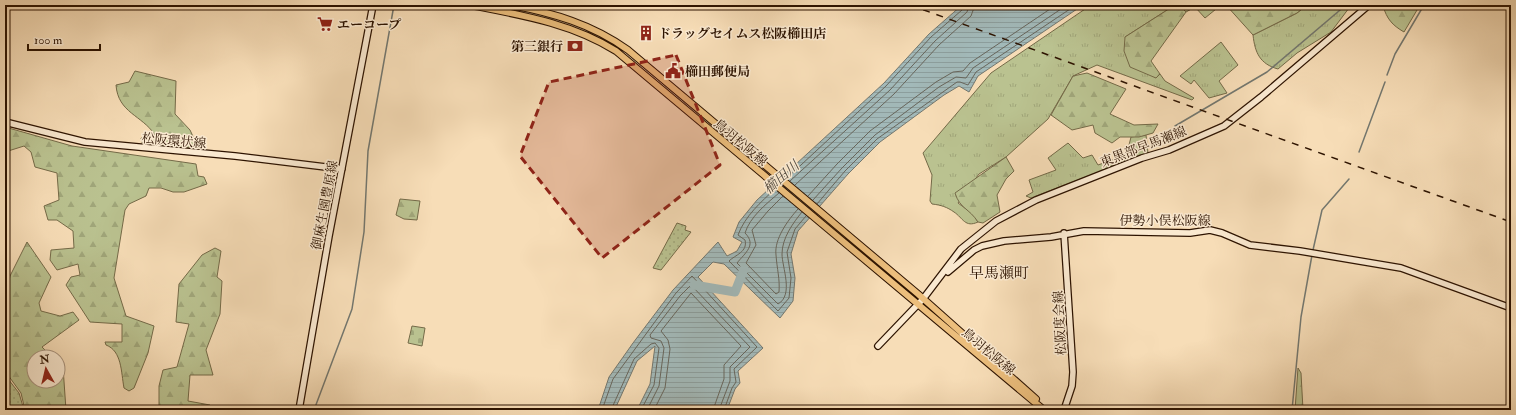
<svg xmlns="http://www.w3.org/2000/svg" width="1516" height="415" font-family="'IM FELL Double Pica','Noto Serif JP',serif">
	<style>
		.grass { fill: url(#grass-tufts); stroke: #746a48 }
		.forest { fill: url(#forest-firs); stroke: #746a48 }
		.cemetery { fill: url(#cemetery-stones); stroke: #746a48 }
		.park { fill: url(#park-dots); stroke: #746a48 }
		.water { fill: url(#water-rules); stroke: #73776f }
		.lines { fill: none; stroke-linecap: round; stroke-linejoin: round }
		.shore { stroke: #68665c; stroke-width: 1 }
		.stream { stroke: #73776f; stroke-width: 1.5 }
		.river { stroke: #a2b9b9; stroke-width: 9 }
		.secondary-casing { stroke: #2d1300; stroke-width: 8 }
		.primary-casing { stroke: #2d1300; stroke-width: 8 }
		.secondary { stroke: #fae9d0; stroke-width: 5.5 }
		.primary { stroke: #ecbe7c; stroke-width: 6 }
		.rail { stroke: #2d1300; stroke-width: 1.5; stroke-dasharray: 7 7; stroke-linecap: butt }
		.marked { fill: #8f2418; fill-opacity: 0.2; stroke: #8f2418; stroke-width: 3; stroke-dasharray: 8 5; stroke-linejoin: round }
		.labels { text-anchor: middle; stroke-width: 3; stroke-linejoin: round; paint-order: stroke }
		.poi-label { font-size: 13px; font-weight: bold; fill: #2d1300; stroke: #fae9d0; text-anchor: start }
		.street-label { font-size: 13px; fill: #2d1300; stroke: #fae9d0 }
		.water-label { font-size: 14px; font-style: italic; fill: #564d41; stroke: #fae9d0 }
		.quarter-label { font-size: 15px; fill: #2d1300; stroke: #fae9d0 }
	</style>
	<defs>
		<pattern id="grass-tufts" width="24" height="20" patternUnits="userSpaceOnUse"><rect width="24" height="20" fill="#bac290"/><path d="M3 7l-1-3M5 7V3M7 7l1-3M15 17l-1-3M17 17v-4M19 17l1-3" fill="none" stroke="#a0a67a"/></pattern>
		<pattern id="forest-firs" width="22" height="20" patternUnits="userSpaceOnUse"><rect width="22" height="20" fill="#bac290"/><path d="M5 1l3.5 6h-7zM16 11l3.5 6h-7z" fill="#a0a67a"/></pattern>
		<pattern id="cemetery-stones" width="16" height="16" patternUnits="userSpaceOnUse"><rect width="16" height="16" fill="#bac290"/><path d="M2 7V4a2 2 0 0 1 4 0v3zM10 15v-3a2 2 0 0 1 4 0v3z" fill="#a0a67a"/></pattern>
		<pattern id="park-dots" width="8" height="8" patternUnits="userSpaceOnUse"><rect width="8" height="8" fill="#bac290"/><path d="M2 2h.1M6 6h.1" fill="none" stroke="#a0a67a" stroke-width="1.8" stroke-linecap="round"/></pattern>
		<pattern id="water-rules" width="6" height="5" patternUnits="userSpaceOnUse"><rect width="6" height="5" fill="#a2b9b9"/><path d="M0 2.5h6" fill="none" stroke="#8c9e9d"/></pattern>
	</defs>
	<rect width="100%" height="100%" fill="#f7ddb7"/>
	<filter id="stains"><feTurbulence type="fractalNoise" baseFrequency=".005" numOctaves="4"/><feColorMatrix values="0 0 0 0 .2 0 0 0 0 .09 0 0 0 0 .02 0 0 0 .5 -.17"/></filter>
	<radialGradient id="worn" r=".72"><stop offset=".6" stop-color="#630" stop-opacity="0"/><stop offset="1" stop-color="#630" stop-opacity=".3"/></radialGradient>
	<path class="grass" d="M 1091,5 L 1175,5 L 1125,37 L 1155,78 L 1160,74 L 1165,81 L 1194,98 L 1192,100 L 1097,65 L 1073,76 L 1048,119 L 1006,157 L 979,174 L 958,203 L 973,214 L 978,222 C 965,228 963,218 954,212 C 947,207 941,205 932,204 L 930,201 L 932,175 L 923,153 L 991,73 Z
		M 1179,5 L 1221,5 L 1205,18 L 1195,7 L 1186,12 Z
		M 1307,5 L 1347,5 L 1349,8 L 1331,32 L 1297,53 L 1278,69 C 1260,64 1255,53 1253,35 L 1297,13 Z
		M 1221,42 L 1238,65 L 1219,81 L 1227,93 L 1209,98 L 1194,80 L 1191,84 L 1180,76 Z
		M 1146,135 L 1148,153 L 1031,198 L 1026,196 L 1033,192 L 1029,180 L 1056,170 L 1048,158 L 1068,143 L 1083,158 L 1092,155 L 1098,165 L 1134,152 L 1129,145 L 1131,137 Z"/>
	<path class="forest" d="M 1175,5 L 1179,5 L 1186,12 L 1151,61 L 1160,74 L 1156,78 L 1130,67 L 1124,51 L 1125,37 Z
		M 1226,5 L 1307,5 L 1297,13 L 1253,35 Z
		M 1385,5 L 1420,5 L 1404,32 C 1392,25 1387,19 1383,6 Z
		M 135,71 L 176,81 L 175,114 L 190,130 L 197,145 L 186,148 L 143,146 L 141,138 L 155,135 C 142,115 118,113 116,85 L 129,82 Z
		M 1087,73 L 1126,89 L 1110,114 L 1134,125 L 1158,124 L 1153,133 L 1139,137 L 1120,137 L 1112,143 L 1095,133 L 1093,125 L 1072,130 L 1051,115 L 1073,76 Z
		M 5,127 L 72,146 L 196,164 L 198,176 L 204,177 L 207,184 L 184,192 L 173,192 L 161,188 L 149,188 L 146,196 L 129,204 L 125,210 L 114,278 L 126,316 L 154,326 L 148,353 L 134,388 L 129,391 L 124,388 C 121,372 122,351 106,345 L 105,342 L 122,342 L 122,324 L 90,322 L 66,285 L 71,277 L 80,275 L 78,264 L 57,270 L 50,260 L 51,250 L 74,248 L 73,231 L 57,220 L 48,220 L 44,206 L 59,200 L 57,173 L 35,167 L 31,152 L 24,146 L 5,152 Z
		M 1006,157 L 1014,171 L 1006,179 L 997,195 L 1000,212 L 983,223 L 978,222 C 969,208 960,209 955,193 Z
		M 400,199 L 420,201 L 417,220 L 404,219 L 396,215 Z
		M 27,242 L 51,277 L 39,303 L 41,311 L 60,316 L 73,312 L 79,320 L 42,347 L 52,357 L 34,357 L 34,381 L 58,381 L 58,363 L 63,367 L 66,410 L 25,410 L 21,393 L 5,371 L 5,298 L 10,276 Z
		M 215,248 L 221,251 L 217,277 L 222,281 L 220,314 L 206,350 L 213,375 L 190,375 L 188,401 L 210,405 L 213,410 L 181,410 L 159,406 L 159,386 L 163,370 L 177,367 L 189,324 L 176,322 L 179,284 L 202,255 Z
		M 1298,368 L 1301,373 L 1303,410 L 1295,410 Z"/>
	<path class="cemetery" d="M 412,326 L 425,328 L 422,346 L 408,343 Z"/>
	<path class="park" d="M 677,223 L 686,226 L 685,230 L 691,232 L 661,270 L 653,268 Z
		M 5,375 L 19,393 L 24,410 L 5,410 Z"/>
	<path class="water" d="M 962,5 L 1083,5 L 978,76 L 969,92 L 959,86 L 944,95 L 880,142 L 848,174 L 798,231 L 791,254 L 795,278 L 793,301 L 780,318 L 724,264 L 713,262 L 698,277 L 763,348 L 738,371 L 740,383 L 735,389 L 727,410 L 637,410 L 650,384 L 655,346 L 637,361 L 615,409 L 598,410 L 609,377 L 633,343 L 673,290 L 718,242 L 727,256 L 737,251 L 742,242 L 733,237 L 739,222 L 757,200 L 884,83 L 929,34 Z"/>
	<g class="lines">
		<path class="shore" d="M 787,178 L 886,86 L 931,37 L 962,10 L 964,5
			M 790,181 L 890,90 L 935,41 L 967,12 L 969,5
			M 795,185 L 894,94 L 939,45 L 971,16 L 975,5
			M 775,189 C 761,202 745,216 738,235 L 745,240 C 748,252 735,255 729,261 L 778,311 L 789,298 L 791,278 L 787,252 L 795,229 L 806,216
			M 779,193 C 766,204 750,217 745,233 C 757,245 745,253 737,263 L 778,304 C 794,295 782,267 782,254 C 782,238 793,223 802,212
			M 783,196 L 768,211 L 752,230 L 756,245 L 746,263 L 776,294 L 779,292 C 780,279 777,269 776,255 C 774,239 788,220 798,209
			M 808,196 L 837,164 L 870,131 L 936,82 L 953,72 L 963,71 L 970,63 L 1056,5
			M 813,200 L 842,168 L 875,135 L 939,87 L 956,77 L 966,78 L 973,68 L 1067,5
			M 817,204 L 845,171 L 877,139 L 957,82 L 960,82 L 968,85 L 976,72 L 1076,5
			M 602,410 L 613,379 L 676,293 L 692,276 L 757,347 L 734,369 L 736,382 L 732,388 L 724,410
			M 611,410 L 634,359 L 651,344 L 655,343 L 659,348 L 654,385 L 641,410
			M 647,410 L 659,386 L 664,348 L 661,341 L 651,338 L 650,335 L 680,296 L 691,285 L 750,347 L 730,367 L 730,381 L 719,410
			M 654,410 L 665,388 L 670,349 L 668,340 L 661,331 L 691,293 L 741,346 L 724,365 L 724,379 L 713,410"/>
		<path class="stream" d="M 1387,75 L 1395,54 L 1424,5
			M 1175,126 L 1267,72 L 1346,5
			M 1359,152 L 1385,82
			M 1313,250 L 1322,210 L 1349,179
			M 314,410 L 352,309 L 364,232 L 368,151 L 394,5
			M 1292,410 L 1301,317 L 1312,255"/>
		<path class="river" d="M 694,285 L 735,292 L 744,269"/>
		<defs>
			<path id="secondary" d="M 5,122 L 85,142 L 235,156 L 342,169
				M 948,272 L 974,250 L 982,246 L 1004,241 L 1051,237 L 1084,231 L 1190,233 L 1210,230 L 1222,233 L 1250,245 L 1300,251 L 1401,268 L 1511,308
				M 878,346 L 923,299 L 961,249 L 996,221 L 1036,200 L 1142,158 L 1169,150 L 1224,126 L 1261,97 L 1369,5
				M 299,410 L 329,236 L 373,5
				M 1064,410 L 1072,386 L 1073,372 L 1064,233"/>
			<path id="primary" d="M 470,5 C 521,15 571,23 616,51 L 1044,410
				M 511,5 C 553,13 592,24 628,50 L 918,294 L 1036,399"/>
		</defs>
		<use href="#secondary" class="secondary-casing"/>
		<use href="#primary" class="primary-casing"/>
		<use href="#secondary" class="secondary"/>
		<use href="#primary" class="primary"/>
		<path class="rail" d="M 910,5 L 1511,222"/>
	</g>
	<path class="marked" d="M 676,55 L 720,165 L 602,258 L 520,156 L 549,82 Z"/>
	<defs>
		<symbol id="supermarket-bare" viewBox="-9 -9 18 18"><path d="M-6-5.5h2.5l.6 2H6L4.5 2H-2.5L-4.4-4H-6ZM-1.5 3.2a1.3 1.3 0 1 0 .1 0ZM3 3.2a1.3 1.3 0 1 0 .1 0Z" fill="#8f2418" stroke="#fae9d0" stroke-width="2.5" paint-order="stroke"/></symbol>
		<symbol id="building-bare" viewBox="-9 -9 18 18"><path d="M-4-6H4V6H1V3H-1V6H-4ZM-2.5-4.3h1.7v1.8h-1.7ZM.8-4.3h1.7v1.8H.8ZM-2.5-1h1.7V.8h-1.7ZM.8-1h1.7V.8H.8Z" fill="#8f2418" stroke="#fae9d0" stroke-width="2.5" paint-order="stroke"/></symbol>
		<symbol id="bank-bare" viewBox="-9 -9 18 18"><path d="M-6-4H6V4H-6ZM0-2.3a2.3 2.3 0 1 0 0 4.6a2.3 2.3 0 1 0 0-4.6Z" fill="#8f2418" stroke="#fae9d0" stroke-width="2.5" paint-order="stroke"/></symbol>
		<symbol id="civic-bare" viewBox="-9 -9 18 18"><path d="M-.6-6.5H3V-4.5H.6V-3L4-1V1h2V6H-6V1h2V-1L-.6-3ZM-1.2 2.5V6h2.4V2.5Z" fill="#8f2418" stroke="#fae9d0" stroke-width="2.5" paint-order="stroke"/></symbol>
	</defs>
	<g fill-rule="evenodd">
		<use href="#supermarket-bare" x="314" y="13" width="22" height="22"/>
		<use href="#building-bare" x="635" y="22" width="22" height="22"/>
		<use href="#bank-bare" x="564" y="35" width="22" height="22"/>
		<use href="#civic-bare" x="662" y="60" width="22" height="22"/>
	</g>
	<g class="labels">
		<g class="poi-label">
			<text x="337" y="29">エーコープ</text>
			<text x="658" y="38">ドラッグセイムス松阪櫛田店</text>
			<text x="563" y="51" text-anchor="end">第三銀行</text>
			<text x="685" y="76">櫛田郵便局</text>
		</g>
		<g class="street-label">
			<text transform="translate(174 140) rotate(5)" y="5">松阪環状線</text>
			<text transform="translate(741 142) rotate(40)" y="5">鳥羽松阪線</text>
			<text transform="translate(1143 146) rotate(-21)" y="5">東黒部早馬瀬線</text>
			<text transform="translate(324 205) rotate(-79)" y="5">御麻生園豊原線</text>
			<text x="1165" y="225">伊勢小俣松阪線</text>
			<text transform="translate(1059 323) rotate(-93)" y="5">松阪度会線</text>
			<text transform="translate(989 351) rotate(40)" y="5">鳥羽松阪線</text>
		</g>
		<g class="water-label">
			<text transform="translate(781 177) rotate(-41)" y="5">櫛田川</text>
		</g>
		<g class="quarter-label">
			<text x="999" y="278">早馬瀬町</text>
		</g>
	</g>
	<rect width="1516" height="415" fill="none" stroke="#f7ddb7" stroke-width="20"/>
	<rect x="6" y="6" width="1504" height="403" fill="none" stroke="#2d1300" stroke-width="2"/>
	<rect x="10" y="10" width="1496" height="395" fill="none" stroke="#2d1300"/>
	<g transform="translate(46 369) rotate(352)"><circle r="19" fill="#fae9d0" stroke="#a8937d"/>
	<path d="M0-3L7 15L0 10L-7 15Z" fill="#8f2418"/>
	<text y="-6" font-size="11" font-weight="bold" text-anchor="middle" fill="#2d1300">N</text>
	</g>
	<path d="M28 44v6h72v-6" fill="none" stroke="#2d1300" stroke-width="2"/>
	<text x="34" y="44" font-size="12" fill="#2d1300" stroke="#fae9d0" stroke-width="3" paint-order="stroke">100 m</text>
	<rect width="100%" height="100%" filter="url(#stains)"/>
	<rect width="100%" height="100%" fill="url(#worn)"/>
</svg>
